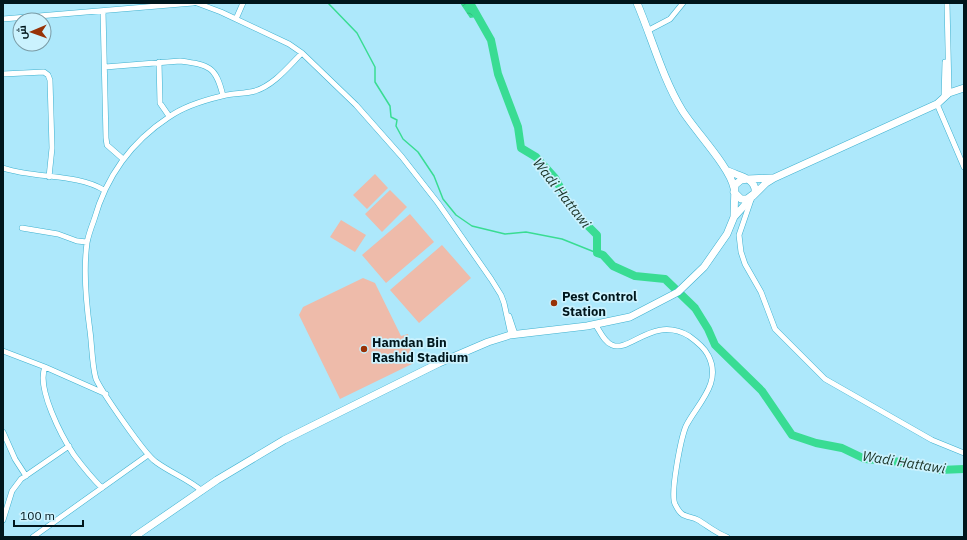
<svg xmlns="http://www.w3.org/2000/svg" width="967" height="540" font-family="'IBM Plex Sans',Cairo,sans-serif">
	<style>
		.pitch { fill: #eba }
		.water { fill: url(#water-waves) }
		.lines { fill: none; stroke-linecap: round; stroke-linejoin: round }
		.stream { stroke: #39dc93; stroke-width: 1.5 }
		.river { stroke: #39dc93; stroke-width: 8 }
		.street-casing { stroke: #3eb1cf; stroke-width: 6 }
		.secondary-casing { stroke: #3eb1cf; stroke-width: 8 }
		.street { stroke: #fff; stroke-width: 5 }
		.secondary { stroke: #fff; stroke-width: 7 }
		.poi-dot { fill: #983207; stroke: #cbf2fe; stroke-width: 1.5 }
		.labels { text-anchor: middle; stroke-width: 3.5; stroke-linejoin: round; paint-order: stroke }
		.poi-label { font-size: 13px; font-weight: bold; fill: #00161c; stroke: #cbf2fe; text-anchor: start }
		.water-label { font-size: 14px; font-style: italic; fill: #1a3225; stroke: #cbf2fe }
	</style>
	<defs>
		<pattern id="water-waves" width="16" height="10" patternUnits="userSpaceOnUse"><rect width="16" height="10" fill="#39dc93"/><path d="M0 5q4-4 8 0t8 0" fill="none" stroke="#30bc7e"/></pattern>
	</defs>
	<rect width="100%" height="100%" fill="#ade8fb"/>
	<path class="pitch" d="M 375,174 L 388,188 L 367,209 L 353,195 Z
		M 390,190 L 407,207 L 382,232 L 365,214 Z
		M 410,214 L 434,242 L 386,283 L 362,255 Z
		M 341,220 L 366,235 L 355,252 L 330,237 Z
		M 442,245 L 471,278 L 419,323 L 390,290 Z
		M 363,278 L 375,283 L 401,336 L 408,334 L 414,363 L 340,399 L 299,315 L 303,307 Z"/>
	<path class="water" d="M 460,3 L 469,3 L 477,17 L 470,18 Z"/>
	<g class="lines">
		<path class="stream" d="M 328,3 L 357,33 L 375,67 L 375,82 L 390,106 L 391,117 L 397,120 L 396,126 L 403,139 L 418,152 L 434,176 L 443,199 L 456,215 L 472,226 L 505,234 L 526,232 L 562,239 L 597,253"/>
		<path class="river" d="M 470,3 L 491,40 L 498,74 L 518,127 L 521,148 L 536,157 L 555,178 L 568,202 L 581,219 L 597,235 L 597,253 L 603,255 L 613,266 L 635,276 L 665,279 L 695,308 L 708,329 L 715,345 L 762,391 L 792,435 L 816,443 L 842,448 L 865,459 L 902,462 L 940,470 L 964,469"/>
		<defs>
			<path id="street" d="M 197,3 L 221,12 L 289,44 L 302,53 L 356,105 L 402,157 L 438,203 L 491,279 L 501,295 L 504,303 L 511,335
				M 947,3 L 949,93
				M 103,11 L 106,138 L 107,145 L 123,159
				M 3,19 L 193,3
				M 236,19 L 243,3
				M 649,30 L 670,19 L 683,3
				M 159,62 L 160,103 L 169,116
				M 105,67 L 180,61 C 209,65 216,66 223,96
				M 3,74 L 44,72 L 48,75 L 50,80 L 52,148 L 49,177
				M 944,98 L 945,62
				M 937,104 L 964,167
				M 3,168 C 35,179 76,173 104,190
				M 751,200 L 739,235 L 741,252 L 745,264 L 761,292 L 775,329 L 825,379 L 932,440 L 964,453
				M 22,228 L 58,234 L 77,241 L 87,242
				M 509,316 L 515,334
				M 595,324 C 600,331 604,342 612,345 C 630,353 653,315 689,336 C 696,341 704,347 708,355 C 723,383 697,404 686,426 C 681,438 670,493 675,504 C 676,506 679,512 682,514 C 686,517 693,517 698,520 C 708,526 716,533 727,537
				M 3,351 L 45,367 C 36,388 62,437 74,455 C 83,467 92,478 102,488
				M 45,367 L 106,394
				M 3,432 L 15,459 L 26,476
				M 202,491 C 188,479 171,473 156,462 C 145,455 102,392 96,379 C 92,366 92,345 90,331 C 86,302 83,272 87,243 C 88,236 91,228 94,220 C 106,177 131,142 169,117 C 183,107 205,100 222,96 C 233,93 244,94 255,91 C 274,85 288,67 302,53
				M 3,520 L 12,491 L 21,479 L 69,446
				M 33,537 L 148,455"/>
			<path id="secondary" d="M 637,3 C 652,38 662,77 682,110 C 695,131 730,167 734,188
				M 728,171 C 738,176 757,178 755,193 L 747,199 L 741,199 L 734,192
				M 748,179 L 772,178
				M 753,196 L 766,183 L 774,178 L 937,104 L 949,93 L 964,88
				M 734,217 L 751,198
				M 134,537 L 217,480 L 284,440 L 439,363 L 488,342 L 510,335 L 587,326 L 630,317 L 678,292 L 704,267 L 727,234 L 734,217 L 735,185 L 741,180 L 748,179"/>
		</defs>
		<use href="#street" class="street-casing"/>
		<use href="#secondary" class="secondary-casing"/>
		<use href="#street" class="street"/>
		<use href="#secondary" class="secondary"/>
	</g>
	<g class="poi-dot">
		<circle cx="554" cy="303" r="4"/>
		<circle cx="364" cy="349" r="4"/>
	</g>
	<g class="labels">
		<g class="poi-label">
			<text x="562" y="301">Pest Control<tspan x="562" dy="15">Station</tspan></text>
			<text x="372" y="347">Hamdan Bin<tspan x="372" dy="15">Rashid Stadium</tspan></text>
		</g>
		<g class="water-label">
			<text transform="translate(562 193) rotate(52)" y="5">Wadi Hattawi</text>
			<text transform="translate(904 462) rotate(9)" y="5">Wadi Hattawi</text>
		</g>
	</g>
	<rect width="967" height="540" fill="none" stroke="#00161c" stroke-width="8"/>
	<g transform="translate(32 32) rotate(268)"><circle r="19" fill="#cbf2fe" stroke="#7a9aa4"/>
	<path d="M0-3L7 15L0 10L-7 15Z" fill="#983207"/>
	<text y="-6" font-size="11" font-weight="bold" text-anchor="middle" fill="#00161c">ش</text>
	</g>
	<path d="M14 520v6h69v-6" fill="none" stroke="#00161c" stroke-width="2"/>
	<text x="20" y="520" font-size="12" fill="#00161c" stroke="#cbf2fe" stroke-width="3" paint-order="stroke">100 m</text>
</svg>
